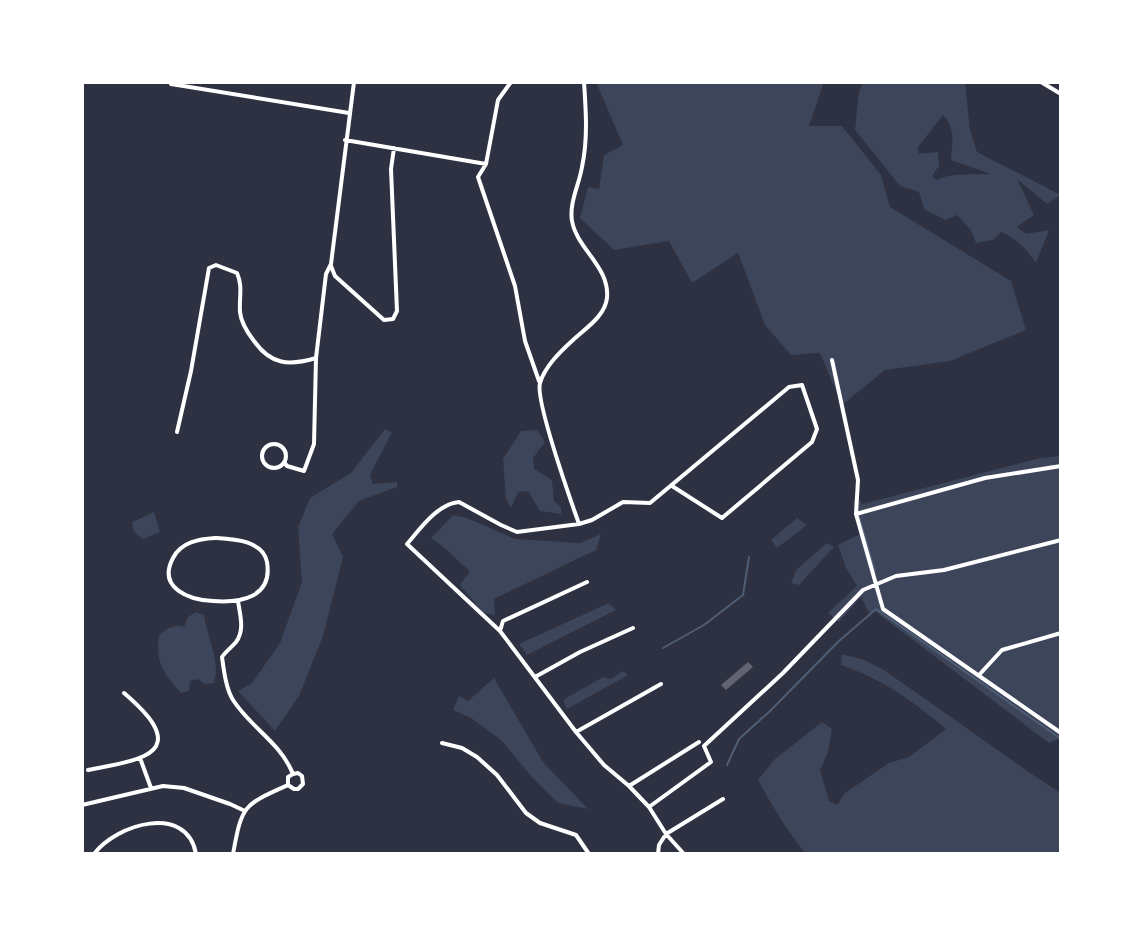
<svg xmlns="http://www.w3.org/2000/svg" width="1143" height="936" font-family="'Source Sans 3',sans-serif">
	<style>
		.green { fill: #3c4559; fill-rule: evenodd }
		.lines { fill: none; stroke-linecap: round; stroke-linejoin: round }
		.stream { stroke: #4f5d75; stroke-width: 2 }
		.building { fill: #626471 }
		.minor { stroke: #fff; stroke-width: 4 }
	</style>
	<rect width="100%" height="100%" fill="#2d3142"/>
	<path class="green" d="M 596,82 L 824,82 L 809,126 L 842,126 L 881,175 L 890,207 L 1011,281 L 1026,330 L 950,361 L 885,370 L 842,405 L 820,353 L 791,355 L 765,325 L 738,253 L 692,283 L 669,241 L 614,250 L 580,218 L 588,187 L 599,189 L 604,155 L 623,145 Z
		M 863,82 L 965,82 L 970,130 L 977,152 L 1061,195 L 1047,204 L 1017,179 L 1034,215 L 1017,227 L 1026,234 L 1049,230 L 1036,263 C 1026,249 1017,239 1001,232 L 993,240 L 976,243 L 971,230 L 957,215 L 945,220 L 924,209 L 919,192 L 900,186 L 855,130 L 859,92 ZM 943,115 C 956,129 952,141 951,160 L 991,174 C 973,175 952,172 936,180 L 932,176 L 939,166 L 938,152 L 919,154 L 918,147 Z
		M 385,429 L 392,432 L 370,475 L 373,484 L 397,482 L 397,487 L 359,501 L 332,534 L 343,557 L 323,636 L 299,696 L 275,731 L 238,691 L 252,683 L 280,643 L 302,582 L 298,527 L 310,498 L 351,473 Z
		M 537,430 L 545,442 L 533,458 L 534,469 L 552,480 L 554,501 L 561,507 L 561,514 L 540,511 L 528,491 L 518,492 L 511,508 L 506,499 L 503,459 L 521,431 Z
		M 1061,456 L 1061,738 L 1049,743 L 876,612 L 869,613 L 861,597 L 839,622 L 828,613 L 857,586 L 846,568 L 838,545 L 860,534 L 853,502 L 860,500 L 862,504 L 1040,458 Z
		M 154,512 L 160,532 L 143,539 L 134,532 L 132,522 Z
		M 453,515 L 467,518 L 515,539 L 580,543 L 601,534 L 596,550 L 494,599 L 495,615 L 483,613 L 460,585 L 470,571 C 456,560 446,547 431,538 Z
		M 797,518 L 807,525 L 777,548 L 771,540 Z
		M 827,543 L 834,547 L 799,585 L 791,583 L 796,570 Z
		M 609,603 L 616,610 L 527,655 L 519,644 Z
		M 196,612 L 204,615 C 207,638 221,661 214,683 L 205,684 L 198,679 L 190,681 L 189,691 L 181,693 C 163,674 155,661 159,635 C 168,628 173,624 184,627 L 188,617 Z
		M 842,654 L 864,660 L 884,670 L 1036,777 L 1061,793 L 1061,854 L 806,854 C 787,831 772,806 758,780 L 775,759 L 822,722 L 832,729 L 828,752 L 820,770 L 829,801 L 837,805 L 845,793 L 889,763 L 909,757 L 946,729 C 913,701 882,679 841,665 Z
		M 623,671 L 628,675 L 567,709 L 563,700 L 603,677 L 611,679 Z
		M 494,678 L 543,762 L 588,809 L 558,803 L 531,776 L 501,740 L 471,718 L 453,710 L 459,696 L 468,701 Z"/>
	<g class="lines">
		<path class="stream" d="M 859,516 L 875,572
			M 663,648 L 704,625 L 743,595 L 749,557
			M 727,765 L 739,739 L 770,711 L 839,641 L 876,609 L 1061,739"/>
	</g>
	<path class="building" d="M 748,662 L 753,667 L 726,690 L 721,685 Z"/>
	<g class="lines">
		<path class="minor" d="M 511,82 L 498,100 L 486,164 L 478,177 L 515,286 L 525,341 L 539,381
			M 584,82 C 586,111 588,139 582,167 C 579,185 569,203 572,221 C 577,249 610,267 607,298 C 605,316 586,328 573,340 C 561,351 545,366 540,383 C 535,401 571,501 579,524 L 517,532 L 501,525 L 459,502 C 437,504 420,529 407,544 L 500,631 L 576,732 L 604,765 L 629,786 L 649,807 L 666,834 L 684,854
			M 1041,82 L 1061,94
			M 171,84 L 349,113
			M 345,140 L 486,164
			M 331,266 L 335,276 L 384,320 L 393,319 L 397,311 L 391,169 L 394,148
			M 832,360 L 858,480 L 856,514 L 883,609 L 1061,733
			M 177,432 L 191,371 L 209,268 L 216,265 L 237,273 C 243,286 239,298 240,312 C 241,323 247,332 254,341 C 271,365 289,366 316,358 L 326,274 L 331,264 L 354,82
			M262 456a12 12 0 1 1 24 0a12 12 0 1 1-24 0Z
			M 284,462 L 287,466 L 304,471 L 314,444 L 316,358
			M 856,514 L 985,478 L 1061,466
			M 579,524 L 592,520 L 623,502 L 650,503 L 789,387 L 802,385 L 817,429 L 812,442 L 722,518 L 672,486
			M 215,538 C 232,539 263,540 267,562 C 273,598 240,603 213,601 C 189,600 157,588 173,558 C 181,542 199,539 215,538 Z
			M 238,601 C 240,615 245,630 236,642 C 231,648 226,651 222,657 C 224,671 226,689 233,700 C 251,728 280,742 293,774 L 298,773 L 302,776 L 303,784 L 298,789 L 294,789 L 288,785 L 288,777 L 293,774
			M 500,631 L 503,621 L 587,582
			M 979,675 L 1002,650 L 1061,633
			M 535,677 L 580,652 L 633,628
			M 576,732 L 661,684
			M 442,743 L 462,748 L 477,757 L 497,775 L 526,813 L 540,823 L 576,835 L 589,854
			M 140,758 L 151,788
			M 88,770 C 106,766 127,764 144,756 C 179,740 139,706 124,693
			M 629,786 L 699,742
			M 82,805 L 163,786 L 184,788 L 230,804 L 245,811
			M 649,807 L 711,762 L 704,746 L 783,673 L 863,590 L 896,576 L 944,570 L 1061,540
			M 94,854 C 116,824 187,803 196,854
			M 233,854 C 242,805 243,805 288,785
			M 658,854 L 659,845 L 666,834 L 723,799"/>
	</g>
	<rect width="1143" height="936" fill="none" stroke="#ffffff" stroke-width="168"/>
</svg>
